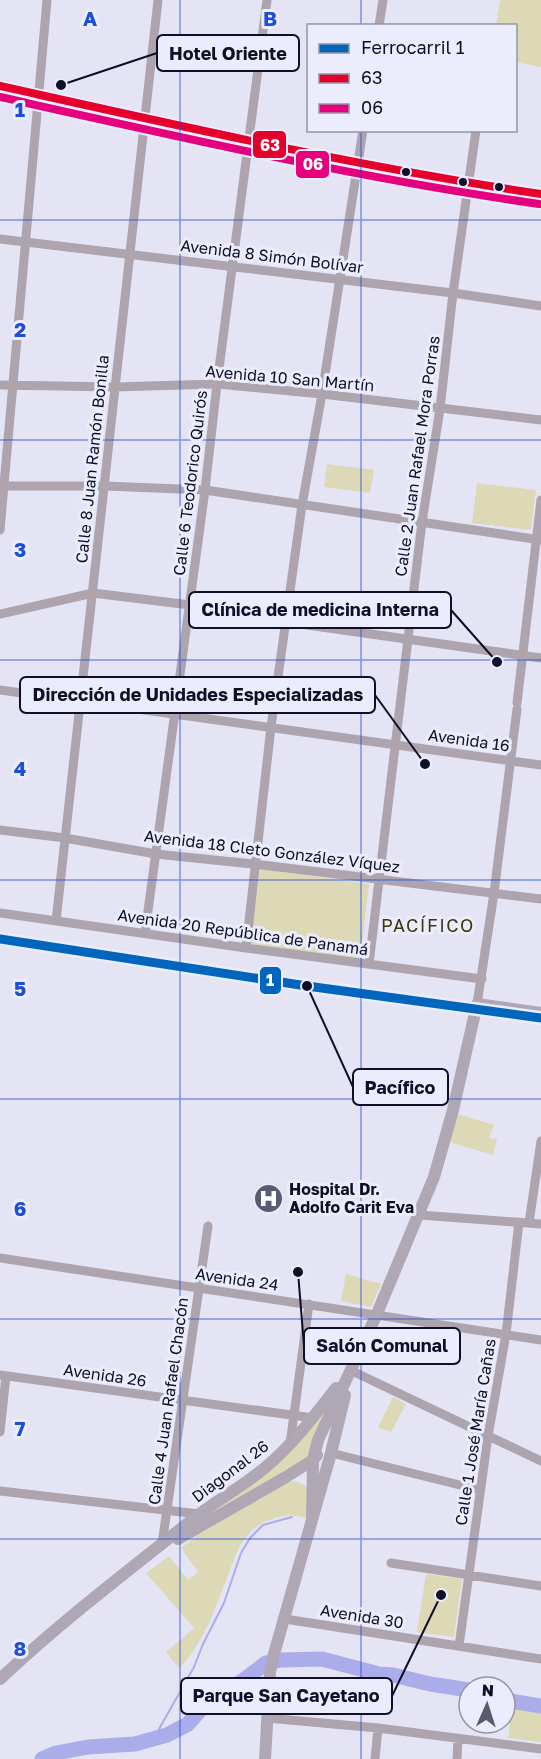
<svg xmlns="http://www.w3.org/2000/svg" width="541" height="1759" font-family="'Golos Text',sans-serif">
	<style>
		.green { fill: #ddd8b6 }
		.lines { fill: none; stroke-linecap: round; stroke-linejoin: round }
		.stream { stroke: #abacea; stroke-width: 2 }
		.river { stroke: #abacea; stroke-width: 15 }
		.minor { stroke: #ada4ae; stroke-width: 9 }
		.major { stroke: #afa8b4; stroke-width: 12 }
		.bus-1-casing { stroke: #ebedfd; stroke-width: 12 }
		.bus-2-casing { stroke: #ebedfd; stroke-width: 12 }
		.bus-1 { stroke: #e4002b; stroke-width: 8 }
		.bus-2 { stroke: #e5007d; stroke-width: 8 }
		.rail-1-casing { stroke: #ebedfd; stroke-width: 14 }
		.rail-1 { stroke: #0065bd; stroke-width: 9 }
		.grid { fill: none; stroke: #1d4ed8; stroke-width: 1.5; stroke-opacity: 0.55 }
		.bus-dot { fill: #100f2a; stroke: #ebedfd; stroke-width: 2 }
		.labels { text-anchor: middle; stroke-width: 6; stroke-linejoin: round; paint-order: stroke }
		.street-label { font-size: 16px; fill: #100f2a; stroke: #ebedfd }
		.poi-label { font-size: 16px; font-weight: bold; fill: #100f2a; stroke: #ebedfd; text-anchor: start }
		.neighbourhood-label { font-size: 18px; letter-spacing: 1.5px; fill: #3e380e; stroke: #ebedfd }
		.grid-label { font-size: 20px; text-anchor: middle; font-weight: bold; fill: #1d4ed8; stroke: #ebedfd; stroke-width: 6; stroke-linejoin: round; paint-order: stroke }
		.leader { fill: none; stroke: #100f2a; stroke-width: 2 }
		.callout-dot { fill: #100f2a; stroke: #ebedfd; stroke-width: 2 }
		.callout { fill: #ebedfd; stroke: #100f2a; stroke-width: 2 }
		.callout-label { font-size: 18px; text-anchor: middle; font-weight: bold; fill: #100f2a }
		.line-badge { stroke: #ebedfd; stroke-width: 2 }
		.badge-label { font-size: 16px; text-anchor: middle; font-weight: bold; fill: #fff }
	</style>
	<rect width="100%" height="100%" fill="#e4e4f5"/>
	<path class="green" d="M 500,0 L 541,0 L 541,67 L 516,62 L 516,26 L 496,25 Z
		M 327,464 L 374,470 L 370,493 L 324,487 Z
		M 477,483 L 536,490 L 531,530 L 472,523 Z
		M 260,869 L 369,884 L 360,960 L 250,944 Z
		M 458,1114 L 494,1125 L 489,1138 L 497,1139 L 493,1155 L 450,1142 Z
		M 346,1274 L 381,1284 L 371,1307 L 341,1301 Z
		M 342,1386 L 306,1459 L 214,1514 L 213,1511 L 276,1463 Z
		M 393,1397 L 406,1404 L 391,1432 L 378,1428 Z
		M 295,1481 L 310,1488 L 310,1493 L 306,1518 C 291,1514 284,1515 269,1520 C 238,1531 234,1564 222,1591 C 213,1615 198,1651 179,1668 L 166,1652 L 194,1628 L 146,1573 L 169,1556 L 188,1580 L 198,1572 L 181,1548 L 198,1535 L 285,1483 Z
		M 426,1574 L 462,1579 L 454,1637 L 417,1632 Z
		M 512,1705 L 541,1709 L 541,1742 L 508,1738 Z"/>
	<g class="lines">
		<path class="stream" d="M 154,1738 L 194,1667 L 203,1644 L 224,1603 L 241,1553 L 250,1538 L 263,1525 L 292,1517"/>
		<path class="river" d="M 505,1700 L 541,1706
			M 42,1759 L 56,1753 L 88,1747 L 135,1744 L 167,1735 L 188,1724 L 203,1707 L 222,1692 L 241,1682 L 266,1663 L 281,1660 L 322,1659 L 379,1674 L 393,1675 L 430,1684 L 469,1690"/>
		<path class="minor" d="M 379,26 L 383,0
			M 0,86 C 154,120 308,156 464,183 C 490,188 515,190 541,194
			M 0,239 L 453,293 L 541,306
			M 0,385 L 115,387 L 217,384 L 322,394 L 541,420
			M 0,486 L 104,486 L 205,490 L 541,540
			M 0,530 L 47,0
			M 0,614 L 93,593 L 190,605 L 286,622 L 541,658
			M 0,690 L 541,765
			M 517,703 L 541,500
			M 0,830 L 65,838 L 156,854 L 262,865 L 541,899
			M 0,913 L 246,948 L 482,979
			M 56,921 L 158,0
			M 145,933 L 205,490 L 217,384 L 267,0
			M 246,948 L 271,727 L 302,505 L 322,394 L 363,130
			M 369,964 L 422,522 L 440,409 L 453,293 L 476,130
			M 477,1004 L 494,893 L 517,709
			M 420,1215 L 541,1224
			M 529,1223 L 541,1141
			M 0,1258 L 541,1340
			M 350,1370 L 541,1461
			M 0,1375 L 313,1418
			M 0,1432 L 6,1376
			M 290,1444 L 309,1304
			M 331,1453 L 480,1490
			M 0,1491 L 199,1514
			M 162,1544 L 208,1226
			M 391,1563 L 541,1586
			M 285,1619 L 541,1659
			M 459,1646 L 488,1436 L 506,1334 L 519,1222
			M 267,1718 L 378,1728 L 541,1749
			M 375,1759 L 378,1728
			M 457,1759 L 458,1738"/>
		<path class="major" d="M 312,1520 L 313,1460 L 318,1440 L 376,1316 L 434,1177 L 453,1110 L 477,1004 L 541,1013
			M 178,1539 L 286,1477 L 313,1460 L 317,1455
			M 0,1679 C 62,1621 130,1569 197,1516 C 219,1499 245,1485 267,1466 C 294,1443 315,1415 336,1388
			M 265,1759 L 270,1672 L 274,1654 L 331,1453 L 345,1395"/>
		<defs>
			<path id="bus-1" d="M 0,86 C 180,126 359,167 541,194"/>
			<path id="bus-2" d="M 0,97 C 179,137 358,178 539,204"/>
		</defs>
		<use href="#bus-1" class="bus-1-casing"/>
		<use href="#bus-2" class="bus-2-casing"/>
		<use href="#bus-1" class="bus-1"/>
		<use href="#bus-2" class="bus-2"/>
		<defs>
			<path id="rail-1" d="M 0,939 L 307,986 L 541,1018"/>
		</defs>
		<use href="#rail-1" class="rail-1-casing"/>
		<use href="#rail-1" class="rail-1"/>
	</g>
	<path class="grid" d="M 180,0 L 180,1759M 361,0 L 361,26M 361,130 L 361,1759M 0,220 L 541,220M 0,440 L 541,440M 0,660 L 541,660M 0,880 L 541,880M 0,1099 L 541,1099M 0,1319 L 541,1319M 0,1539 L 541,1539"/>
	<defs>
		<symbol id="hospital-disc" viewBox="-11 -11 22 22"><circle r="9.5" fill="#5a5a71" stroke="#ebedfd"/><path d="M-5-5h3v3.5h4V-5h3V5h-3V1.5h-4V5h-3Z" fill="#fff"/></symbol>
	</defs>
	<g fill-rule="evenodd">
		<use href="#hospital-disc" x="252" y="1182" width="33" height="33"/>
	</g>
	<g class="bus-dot">
		<circle cx="406" cy="172" r="5"/>
		<circle cx="463" cy="182" r="5"/>
		<circle cx="499" cy="187" r="5"/>
	</g>
	<g class="labels">
		<g class="street-label">
			<text transform="translate(272 256) rotate(7)" y="6">Avenida 8 Simón Bolívar</text>
			<text transform="translate(290 378) rotate(5)" y="6">Avenida 10 San Martín</text>
			<text transform="translate(417 456) rotate(-82)" y="6">Calle 2 Juan Rafael Mora Porras</text>
			<text transform="translate(92 459) rotate(-84)" y="6">Calle 8 Juan Ramón Bonilla</text>
			<text transform="translate(190 483) rotate(-83)" y="6">Calle 6 Teodorico Quirós</text>
			<text transform="translate(469 740) rotate(8)" y="6">Avenida 16</text>
			<text transform="translate(272 851) rotate(7)" y="6">Avenida 18 Cleto González Víquez</text>
			<text transform="translate(243 932) rotate(8)" y="6">Avenida 20 República de Panamá</text>
			<text transform="translate(237 1279) rotate(8)" y="6">Avenida 24</text>
			<text transform="translate(105 1375) rotate(8)" y="6">Avenida 26</text>
			<text transform="translate(168 1401) rotate(-82)" y="6">Calle 4 Juan Rafael Chacón</text>
			<text transform="translate(475 1432) rotate(-81)" y="6">Calle 1 José María Cañas</text>
			<text transform="translate(230 1471) rotate(-37)" y="6">Diagonal 26</text>
			<text transform="translate(362 1616) rotate(9)" y="6">Avenida 30</text>
		</g>
		<g class="poi-label">
			<text x="289" y="1195">Hospital Dr.<tspan x="289" dy="18">Adolfo Carit Eva</tspan></text>
		</g>
		<g class="neighbourhood-label">
			<text x="428" y="932">PACÍFICO</text>
		</g>
	</g>
	<g class="grid-label">
		<text x="90" y="26">A</text>
		<text x="270" y="26">B</text>
		<text x="20" y="117">1</text>
		<text x="20" y="337">2</text>
		<text x="20" y="557">3</text>
		<text x="20" y="776">4</text>
		<text x="20" y="996">5</text>
		<text x="20" y="1216">6</text>
		<text x="20" y="1436">7</text>
		<text x="20" y="1656">8</text>
	</g>
	<path class="leader" d="M61 85L157 53M497 662L451 610M425 764L375 695M307 986L353 1087M298 1272L304 1346M441 1595L392 1696"/>
	<g class="callout-dot">
		<circle cx="61" cy="85" r="6"/>
		<circle cx="497" cy="662" r="6"/>
		<circle cx="425" cy="764" r="6"/>
		<circle cx="307" cy="986" r="6"/>
		<circle cx="298" cy="1272" r="6"/>
		<circle cx="441" cy="1595" r="6"/>
	</g>
	<g class="callout">
		<rect x="157" y="35" width="142" height="36" rx="6"/>
		<rect x="189" y="592" width="262" height="36" rx="6"/>
		<rect x="20" y="677" width="355" height="36" rx="6"/>
		<rect x="353" y="1069" width="95" height="36" rx="6"/>
		<rect x="304" y="1328" width="156" height="36" rx="6"/>
		<rect x="181" y="1678" width="211" height="36" rx="6"/>
	</g>
	<g class="callout-label">
		<text x="228" y="60">Hotel Oriente</text>
		<text x="320" y="616">Clínica de medicina Interna</text>
		<text x="198" y="701">Dirección de Unidades Especializadas</text>
		<text x="400" y="1094">Pacífico</text>
		<text x="382" y="1352">Salón Comunal</text>
		<text x="286" y="1702">Parque San Cayetano</text>
	</g>
	<g class="line-badge">
		<rect x="252" y="130" width="35" height="29" rx="6" fill="#e4002b"/>
		<rect x="295" y="150" width="35" height="29" rx="6" fill="#e5007d"/>
		<rect x="259" y="966" width="23" height="29" rx="6" fill="#0065bd"/>
	</g>
	<g class="badge-label">
		<text x="270" y="151">63</text>
		<text x="313" y="170">06</text>
		<text x="270" y="986">1</text>
	</g>
	<rect x="307" y="24" width="210" height="108" fill="#ebedfd" stroke="#9394a9" stroke-width="1.5"/>
	<rect x="319" y="44" width="30" height="9" fill="#0065bd" stroke="#9394a9" stroke-width="1.5"/>
	<text x="361" y="54" font-size="18" fill="#100f2a">Ferrocarril 1</text>
	<rect x="319" y="74" width="30" height="9" fill="#e4002b" stroke="#9394a9" stroke-width="1.5"/>
	<text x="361" y="84" font-size="18" fill="#100f2a">63</text>
	<rect x="319" y="104" width="30" height="9" fill="#e5007d" stroke="#9394a9" stroke-width="1.5"/>
	<text x="361" y="114" font-size="18" fill="#100f2a">06</text>
	<g transform="translate(487 1705) rotate(3)"><circle r="28" fill="#ebedfd" stroke="#9394a9" stroke-width="1.5"/>
	<path d="M0-4.5L10 22L0 15L-10 22Z" fill="#5a5a71"/>
	<text y="-9" font-size="16" font-weight="bold" text-anchor="middle" fill="#100f2a">N</text>
	</g>
</svg>
